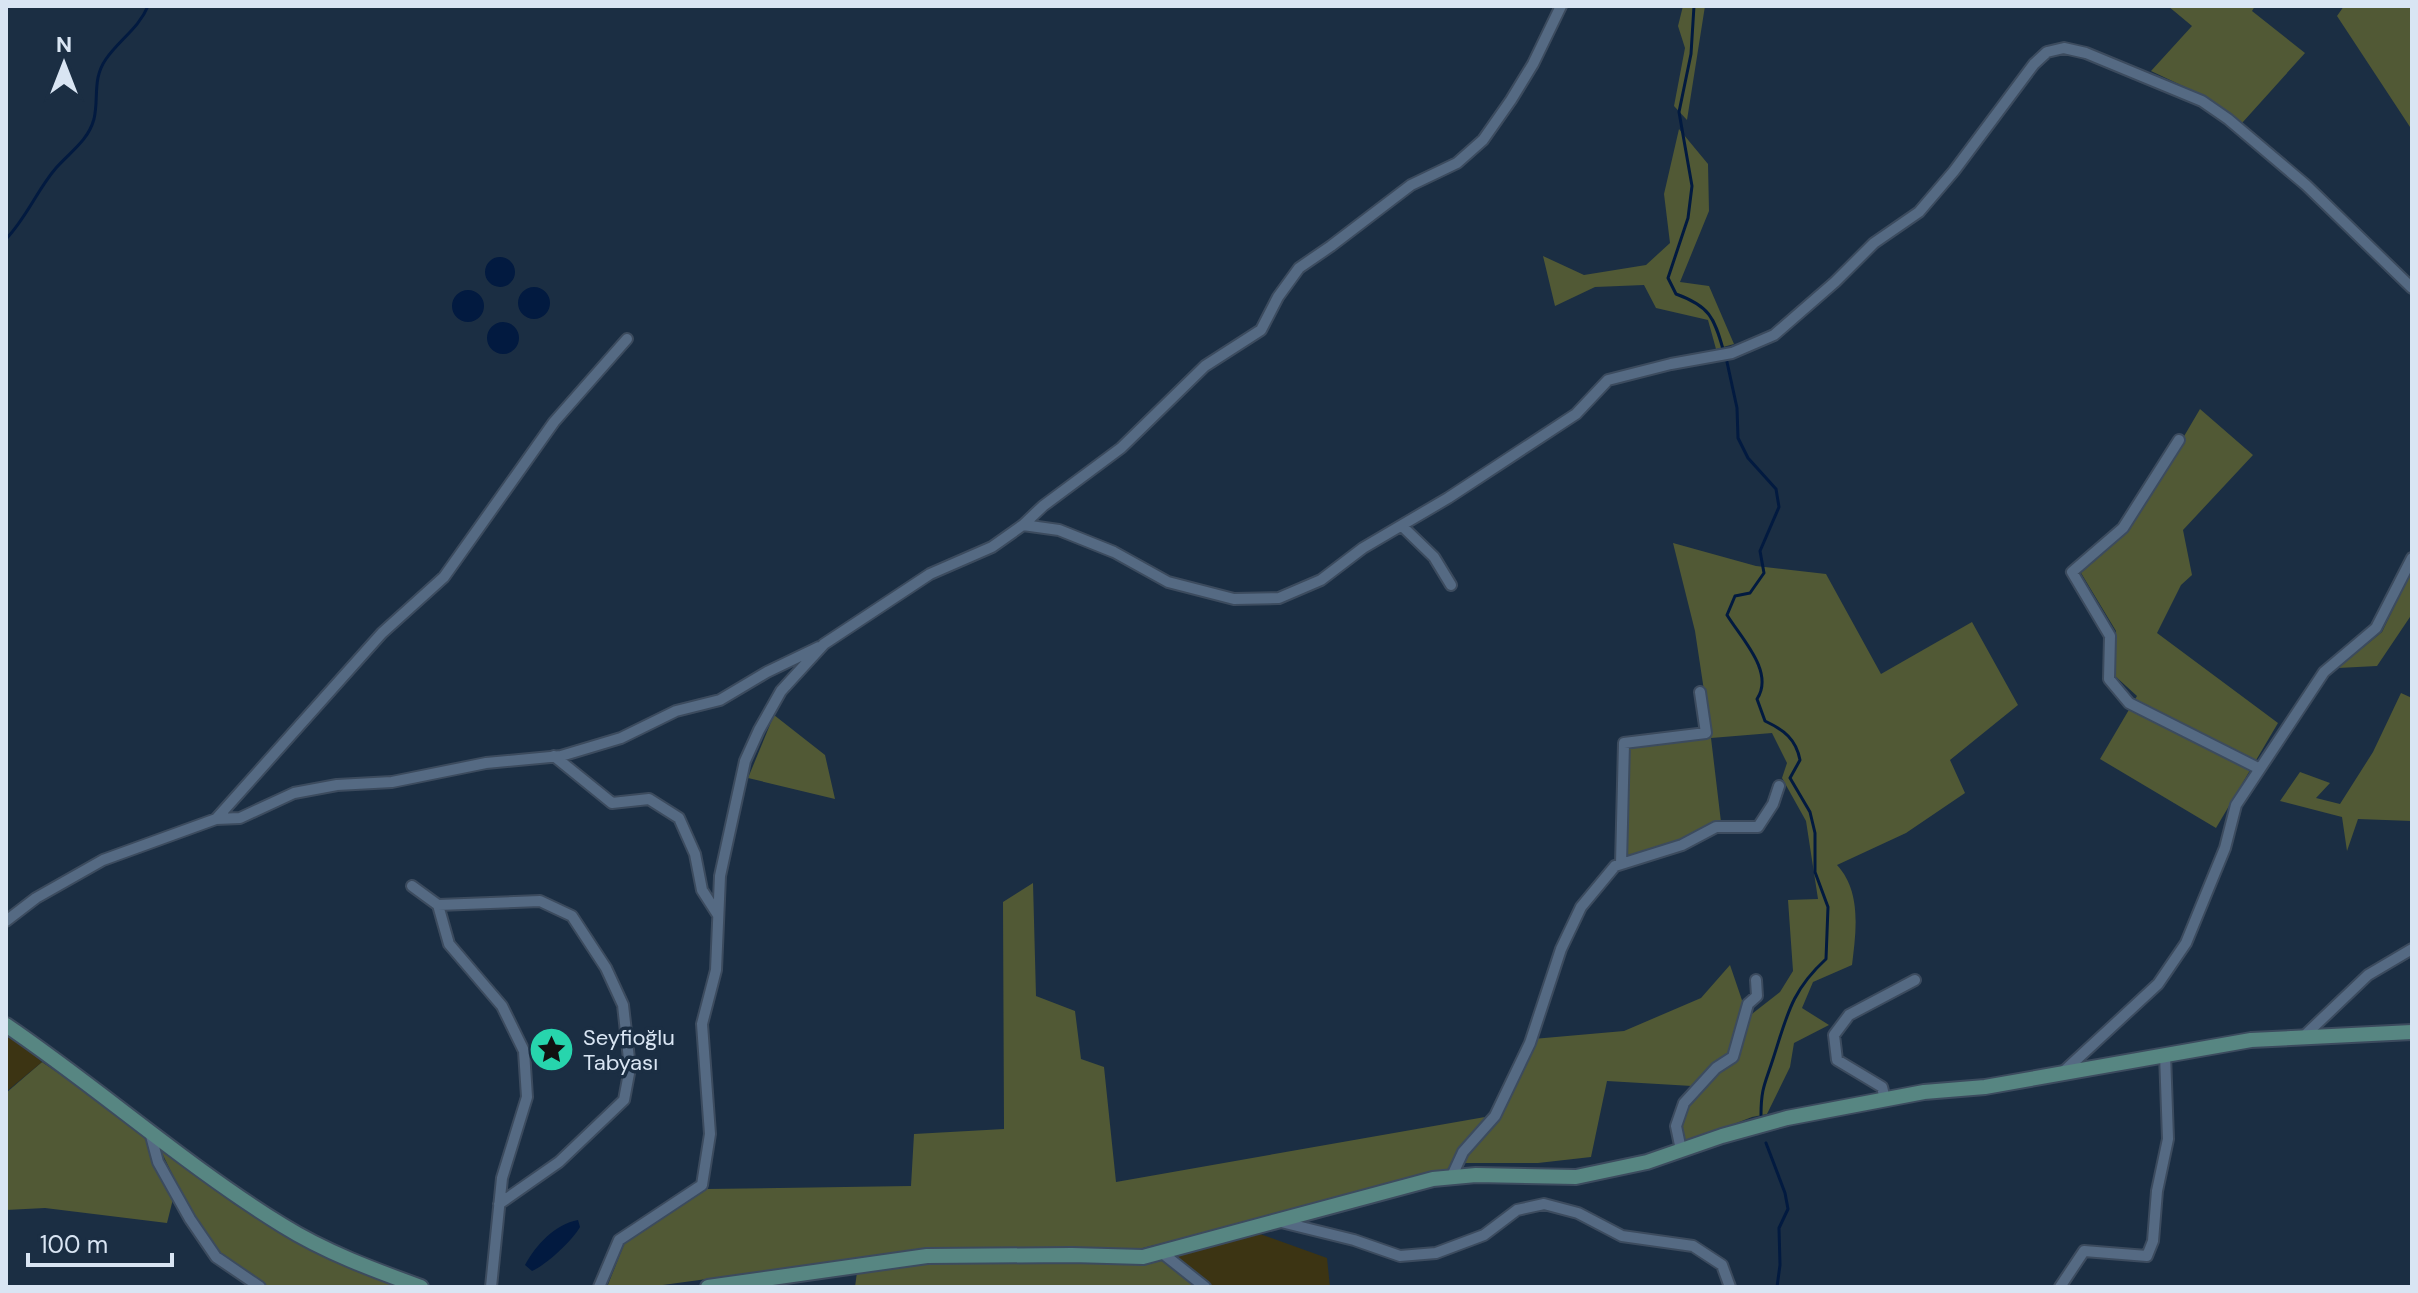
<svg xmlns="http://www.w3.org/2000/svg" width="2418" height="1293" font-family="'DM Sans',sans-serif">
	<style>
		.green { fill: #515935 }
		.sand { fill: #3c3413 }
		.water { fill: #021a40 }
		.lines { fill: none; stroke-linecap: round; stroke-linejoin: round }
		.stream { stroke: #021a40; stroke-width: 3 }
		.street-casing { stroke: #3c4b5e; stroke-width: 14 }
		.secondary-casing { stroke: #3c4b5e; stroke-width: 18 }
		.street { stroke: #556a83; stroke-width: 10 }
		.secondary { stroke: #578682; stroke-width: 14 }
		.labels { text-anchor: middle; stroke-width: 7; stroke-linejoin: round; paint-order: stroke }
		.poi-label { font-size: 22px; fill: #d9e5f3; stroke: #1b2e43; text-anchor: start }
	</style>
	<rect width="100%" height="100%" fill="#1b2e43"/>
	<path class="green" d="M 1683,6 L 1705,6 L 1687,120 L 1674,106 L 1685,48 L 1678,26 Z
		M 2168,6 L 2255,6 L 2252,11 L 2305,53 L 2242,123 L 2204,96 L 2151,71 L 2192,26 Z
		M 2344,6 L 2412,6 L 2412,130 L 2337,16 Z
		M 1679,129 L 1708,164 L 1709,211 L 1680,282 L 1709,286 L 1734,344 L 1716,349 L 1708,320 L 1656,308 L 1644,285 L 1595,287 L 1555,306 L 1543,256 L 1584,275 L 1646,265 L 1670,243 L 1664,194 Z
		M 2200,409 L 2253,455 L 2183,530 L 2192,575 L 2181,585 L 2157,633 L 2278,723 L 2216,828 L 2100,759 L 2137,696 L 2115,676 L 2116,631 L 2081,573 L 2129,530 Z
		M 1673,543 L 1756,566 L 1826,574 L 1881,674 L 1972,622 L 2018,705 L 1950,760 L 1965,793 L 1906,833 L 1837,865 C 1862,892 1856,932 1852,965 L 1813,982 L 1802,1008 L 1829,1025 L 1794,1043 L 1790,1067 L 1767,1114 L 1752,1117 L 1685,1143 L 1680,1125 L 1688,1103 L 1718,1072 L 1735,1060 L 1748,1017 L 1780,992 L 1793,971 L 1788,900 L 1818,899 L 1806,821 L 1782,778 L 1787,763 L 1772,733 L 1711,738 L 1721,822 L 1682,842 L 1624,860 L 1627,746 L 1711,737 L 1695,631 Z
		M 2412,570 L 2412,614 L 2377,666 L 2338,668 L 2382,632 Z
		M 2401,693 L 2412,698 L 2412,821 L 2358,819 L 2347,851 L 2342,817 L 2280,801 L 2300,772 L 2330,783 L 2316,798 L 2340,804 L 2373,752 Z
		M 774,715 L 825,755 L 835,799 L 748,778 Z
		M 1033,883 L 1036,996 L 1075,1011 L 1081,1059 L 1104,1067 L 1116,1182 L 1485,1117 L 1460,1150 L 1448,1172 L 1139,1249 L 921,1250 L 648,1287 L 607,1287 L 625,1242 L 707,1189 L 911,1186 L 914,1134 L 1004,1129 L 1003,902 Z
		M 1730,965 L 1745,1009 L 1731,1053 L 1715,1063 L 1692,1086 L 1607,1081 L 1591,1157 L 1538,1163 L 1463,1163 L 1467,1153 L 1499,1117 L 1533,1039 L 1624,1031 L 1701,998 Z
		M 42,1062 L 79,1087 L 148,1140 L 173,1199 L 167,1223 L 45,1208 L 6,1210 L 6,1093 Z
		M 160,1149 L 234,1204 L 297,1243 L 404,1287 L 267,1287 L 219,1254 L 186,1202 Z
		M 1167,1260 L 1200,1287 L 855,1287 L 857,1272 L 916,1264 L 1150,1262 Z"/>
	<path class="sand" d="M 6,1032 L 42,1062 L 6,1092 Z
		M 1260,1234 L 1327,1258 L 1330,1287 L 1210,1287 L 1171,1258 Z"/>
	<path class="water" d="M485 272a15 15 0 1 1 30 0a15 15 0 1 1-30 0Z
		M518 303a16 16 0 1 1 32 0a16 16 0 1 1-32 0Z
		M452 306a16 16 0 1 1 32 0a16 16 0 1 1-32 0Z
		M487 338a16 16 0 1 1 32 0a16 16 0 1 1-32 0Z
		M 578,1220 L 580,1227 C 572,1241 546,1265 532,1271 L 525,1265 C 536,1245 555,1224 578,1220 Z"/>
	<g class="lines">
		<path class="stream" d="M 1694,6 L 1691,54 L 1679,112 L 1692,186 L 1688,218 L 1668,278 L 1676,294 C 1709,306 1714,317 1723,349
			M 6,239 C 27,217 37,190 56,168 C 70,152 88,141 94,119 C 99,98 92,79 106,59 C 119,40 139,28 148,6
			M 1727,362 L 1737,408 L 1738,438 L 1748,458 L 1776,489 L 1779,507 L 1760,551 L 1764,573 L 1750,593 L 1735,596 L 1727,615 C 1741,638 1775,672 1757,699 L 1765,721 C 1784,730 1796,739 1800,760 L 1790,778 L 1810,812 L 1815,833 L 1815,872 L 1828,907 L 1826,959 C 1791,991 1787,1016 1773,1059 C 1765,1084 1761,1088 1761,1115
			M 1766,1143 L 1785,1193 L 1788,1209 L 1779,1228 L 1780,1265 L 1777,1287"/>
		<defs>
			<path id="street" d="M 2179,440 L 2123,528 L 2072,572 L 2110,636 L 2109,679 L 2129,703 L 2258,768
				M 1023,525 L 1059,530 L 1114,552 L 1168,582 L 1234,599 L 1279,598 L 1321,580 L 1363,548 L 1448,498 L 1576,414 L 1608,380 L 1671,364 L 1732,353 L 1774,335 L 1835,282 L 1874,243 L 1919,212 L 1954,171 L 2034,64 L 2047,52 L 2064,48 L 2086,53 L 2202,101 L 2228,119 L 2306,185 L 2412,288
				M 1402,526 L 1434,557 L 1451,585
				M 554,756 L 612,803 L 649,799 L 679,818 L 695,854 L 702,890 L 718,915
				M 216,819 L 240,818 L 294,793 L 337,785 L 392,782 L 486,763 L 561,756 L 621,738 L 676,711 L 720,700 L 767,672 L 819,647
				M 1621,864 L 1624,743 L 1706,733 L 1700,692
				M 412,886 L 438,905 L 449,944 L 502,1006 L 524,1051 L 527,1097 L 502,1178 L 491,1287
				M 438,905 L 540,901 L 572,916 L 606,968 L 623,1005 L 630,1068 L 624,1100 L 559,1162 L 499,1204
				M 6,921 L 36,898 L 103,860 L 216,819 L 382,633 L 444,577 L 554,422 L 627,339
				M 2302,1038 L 2368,975 L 2412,949
				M 2062,1073 L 2158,984 L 2186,943 L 2225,848 L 2236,805 L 2324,672 L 2376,628 L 2412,558
				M 1885,1099 L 1882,1087 L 1837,1060 L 1834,1035 L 1849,1015 L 1915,980
				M 150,1132 L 158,1162 L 190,1219 L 216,1257 L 260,1287
				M 1681,1150 L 1676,1126 L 1684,1103 L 1716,1068 L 1733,1057 L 1748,1004 L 1757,996 L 1756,980
				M 1451,1178 L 1463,1152 L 1495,1116 L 1530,1043 L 1561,949 L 1581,907 L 1615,866 L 1682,845 L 1716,827 L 1758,827 L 1773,804 L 1779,786
				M 1277,1221 L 1354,1240 L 1400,1256 L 1436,1253 L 1484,1235 L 1517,1210 L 1544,1204 L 1578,1213 L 1622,1236 L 1693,1246 L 1722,1265 L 1730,1287
				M 1161,1252 L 1205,1287
				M 599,1287 L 619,1240 L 702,1185 L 710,1134 L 702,1024 L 716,970 L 720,876 L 745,761 L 759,730 L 781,691 L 824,644 L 930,574 L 992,547 L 1023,525 L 1043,506 L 1121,448 L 1205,366 L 1261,330 L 1278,297 L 1299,268 L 1331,246 L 1411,185 L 1457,163 L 1483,140 L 1511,100 L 1533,64 L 1561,6
				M 2060,1287 L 2084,1251 L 2147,1256 L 2153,1241 L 2157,1191 L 2168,1139 L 2165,1054"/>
			<path id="secondary" d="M 6,1025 C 100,1089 185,1165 282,1225 C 325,1252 374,1270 421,1287
				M 708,1287 L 927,1256 L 1072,1255 L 1143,1257 L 1433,1179 L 1476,1175 L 1576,1177 L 1647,1162 L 1722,1136 L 1787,1118 L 1924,1092 L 1985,1087 L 2251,1040 L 2412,1032"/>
		</defs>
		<use href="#street" class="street-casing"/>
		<use href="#secondary" class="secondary-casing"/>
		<use href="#street" class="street"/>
		<use href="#secondary" class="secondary"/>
	</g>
	<defs>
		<symbol id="sight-disc" viewBox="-11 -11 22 22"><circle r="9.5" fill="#27d5ad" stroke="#1b2e43"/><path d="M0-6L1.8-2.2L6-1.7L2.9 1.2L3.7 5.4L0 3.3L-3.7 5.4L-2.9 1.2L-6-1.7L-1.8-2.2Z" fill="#111"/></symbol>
	</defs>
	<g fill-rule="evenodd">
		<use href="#sight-disc" x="526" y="1024" width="51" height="51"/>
	</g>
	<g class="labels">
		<g class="poi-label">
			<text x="583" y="1045">Seyfioğlu<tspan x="583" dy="25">Tabyası</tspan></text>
		</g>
	</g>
	<rect width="2418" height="1293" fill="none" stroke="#d9e5f3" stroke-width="16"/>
	<g transform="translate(64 64)" stroke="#1b2e43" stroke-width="6" paint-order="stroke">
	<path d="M0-6L14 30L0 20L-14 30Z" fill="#d9e5f3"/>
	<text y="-12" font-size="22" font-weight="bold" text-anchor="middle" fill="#d9e5f3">N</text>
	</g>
	<path d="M28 1253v12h144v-12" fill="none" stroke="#d9e5f3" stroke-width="4"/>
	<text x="40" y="1253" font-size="24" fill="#d9e5f3" stroke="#1b2e43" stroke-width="6" paint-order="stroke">100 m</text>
</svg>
